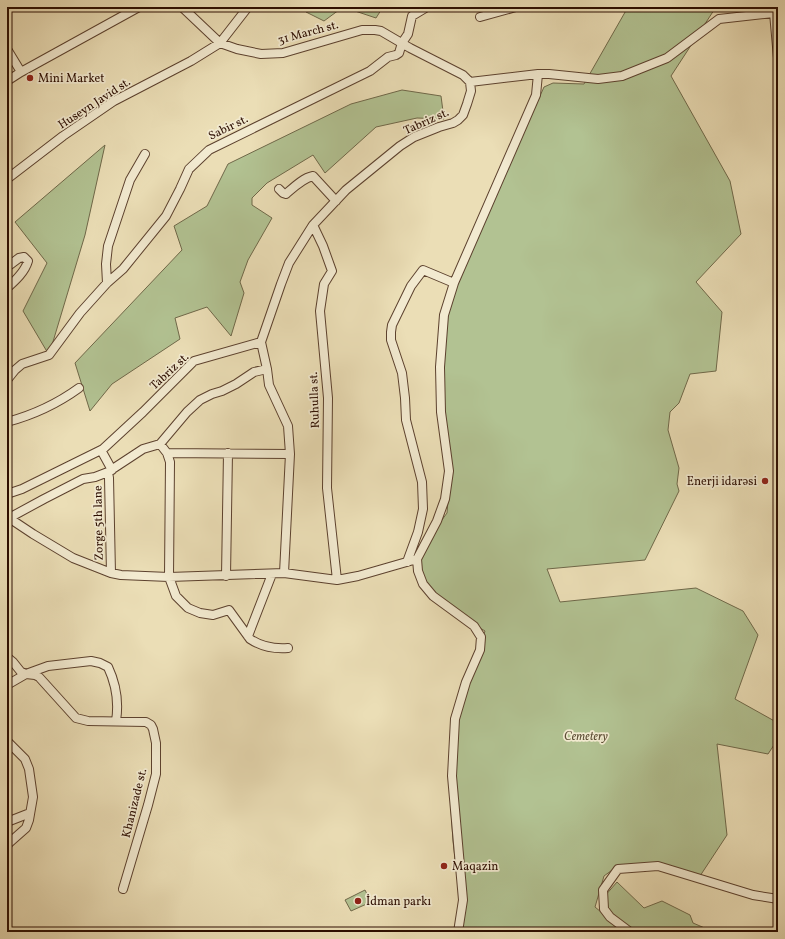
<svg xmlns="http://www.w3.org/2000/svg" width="785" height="939" font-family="Vollkorn,serif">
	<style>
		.green { fill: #b2c292; stroke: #6f6849 }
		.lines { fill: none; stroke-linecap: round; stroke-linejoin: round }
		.minor-casing { stroke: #5c412e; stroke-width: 10 }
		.minor { stroke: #f2ead0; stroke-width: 8 }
		.poi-dot { fill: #8f2418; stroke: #f2ead0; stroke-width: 1.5 }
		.labels { text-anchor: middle; stroke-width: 3.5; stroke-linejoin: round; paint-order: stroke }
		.street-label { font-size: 12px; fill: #2c0d00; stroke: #f2ead0 }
		.poi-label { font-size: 12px; fill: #2c0d00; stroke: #f2ead0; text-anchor: start }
		.park-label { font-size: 12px; font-style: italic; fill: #5b4c33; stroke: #f2ead0 }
	</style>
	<rect width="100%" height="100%" fill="#ebdeb6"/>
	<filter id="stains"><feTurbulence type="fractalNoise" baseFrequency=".005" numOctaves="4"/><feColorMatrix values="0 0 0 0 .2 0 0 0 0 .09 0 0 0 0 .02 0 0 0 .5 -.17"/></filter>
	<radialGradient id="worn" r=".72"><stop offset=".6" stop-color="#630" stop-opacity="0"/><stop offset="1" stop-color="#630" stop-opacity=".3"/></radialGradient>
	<path class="green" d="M 311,7 L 383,7 L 376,18 L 343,7 L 324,21 L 306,12 Z
		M 628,7 L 716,7 L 671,76 L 730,181 L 741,234 L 696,282 L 722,312 L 716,371 L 690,374 L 679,403 L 670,412 L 668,430 L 679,468 L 677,484 L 679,491 L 645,560 L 547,569 L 560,602 L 696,588 L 743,611 L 758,635 L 735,699 L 778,723 L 778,739 L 768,754 L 717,744 L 727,835 L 700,876 L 659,864 L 619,865 L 604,876 L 595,907 L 625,932 L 458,932 L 462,920 L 453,841 L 449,778 L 457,706 L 485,631 L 451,610 L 428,592 L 419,564 L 433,532 L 447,513 L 450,476 L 442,411 L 445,322 L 454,288 L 544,87 L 553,83 L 584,84 Z
		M 402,90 L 441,96 L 444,119 L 417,118 L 376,127 L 325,173 L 313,155 L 267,183 L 252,198 L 252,205 L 272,218 L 248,260 L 240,282 L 244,293 L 231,336 L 207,307 L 175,318 L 180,339 L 112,384 L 90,411 L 75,363 L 182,250 L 174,226 L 207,206 L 228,164 L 351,104 Z
		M 105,145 L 85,235 L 49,355 L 23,311 L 47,263 L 15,222 Z
		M 617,882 L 644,908 L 662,901 L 690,915 L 693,923 L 714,932 L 635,932 L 608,911 L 604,897 Z
		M 365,890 L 371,902 L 351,911 L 345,900 Z"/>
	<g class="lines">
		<defs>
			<path id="minor" d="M 182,7 L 220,43 L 237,49 L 261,54 L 283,53 L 362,30 L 375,30 L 381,31 L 410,48 L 463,75 L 470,82 L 538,74 L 549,74 L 598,79 L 622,76 L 667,58 L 719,19 L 774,13 L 778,58
				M 480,17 L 516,7
				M 7,49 L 21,72
				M 7,81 L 21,72 L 139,7
				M 7,179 L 63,136 L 114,101 L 191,61 L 220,43 L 248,7
				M 279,189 L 283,193 L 286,194 C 294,187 303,178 313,176 L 336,201
				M 313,225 L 323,246 L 332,271 L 324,284 L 320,311 L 328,398 L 327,488 L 337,580
				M 7,267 L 19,258 L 24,257 L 28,261 C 25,272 15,281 7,288
				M 107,283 L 106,264 L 108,246 L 130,180 L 145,154
				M 261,342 L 267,369 L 269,385 L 288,426 L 290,454 L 284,573
				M 7,380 L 15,370 L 22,364 L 49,355 L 80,313 L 107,283 L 123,269 L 166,216 L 180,189 L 189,169 L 209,150 L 370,71 L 388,57 L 396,55 L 399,53 L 402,43 L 408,34 L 412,16 L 427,7
				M 7,422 C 33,415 57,404 79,388
				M 160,444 L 167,453 L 170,462 L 169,577 L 176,596 L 188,608 L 200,613 L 213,615 L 229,610 L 250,639 C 262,647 275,649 288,648
				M 101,450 L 112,470
				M 167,453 L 290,454
				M 108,472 L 109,478 L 111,573
				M 7,494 L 22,489 L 103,449 L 143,412 L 194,361 L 261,342 L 281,284 L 289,263 L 313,225 L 346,190 L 400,146 L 414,137 L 439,127 L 453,123 L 458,120 L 463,115 L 467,104 L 471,91 L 470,82
				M 7,518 L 9,518 L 33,534 L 73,558 L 111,573 L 121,575 L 169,577 L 284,573 L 337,580 L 358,576 L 417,559
				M 9,518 L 44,499 L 83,479 L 95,477 L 108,472 L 143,449 L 160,444 L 187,412 L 200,400 L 212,394 L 222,391 L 236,384 L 254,372 L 267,369
				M 407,562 L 418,532 L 423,509 L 422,482 L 406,420 L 405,398 L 402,373 L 391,340 L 391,332 L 392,325 L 411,286 L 423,270 L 454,283
				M 226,576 L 228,453
				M 248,636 L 272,574
				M 7,657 L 13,662 L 21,672 L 26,674 L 35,675 L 39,677 L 76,718 L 88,721 L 146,722 L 151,725 L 153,729 L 156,743 L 156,774 L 148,805 L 123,889
				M 7,685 L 26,674 L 48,666 L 91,661 L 100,663 L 108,667 C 116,684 119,702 116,721
				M 7,741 L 25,759 L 29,769 L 33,797 L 29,820 L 26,828 L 9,843 L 7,846
				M 7,822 L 30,813
				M 458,932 L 463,900 L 452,776 L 455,719 L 466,682 L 480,650 L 481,637 L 474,626 L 433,596 L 423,584 L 418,571 L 417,559 L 437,521 L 445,499 L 449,471 L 441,412 L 440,367 L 444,315 L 454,283 L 536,95 L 538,74
				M 630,932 L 610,917 L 604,909 L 603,890 L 618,869 L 658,866 L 753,895 L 778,899"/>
		</defs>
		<use href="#minor" class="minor-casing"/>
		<use href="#minor" class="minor"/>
	</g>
	<g class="poi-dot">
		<circle cx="30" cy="78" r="4"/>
		<circle cx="765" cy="481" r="4"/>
		<circle cx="444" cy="866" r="4"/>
		<circle cx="358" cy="901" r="4"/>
	</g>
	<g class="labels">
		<g class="street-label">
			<text transform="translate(308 32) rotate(-15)" y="4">31 March st.</text>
			<text transform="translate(94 103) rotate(-33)" y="4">Huseyn Javid st.</text>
			<text transform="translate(426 121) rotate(-24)" y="4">Tabriz st.</text>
			<text transform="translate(228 127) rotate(-26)" y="4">Sabir st.</text>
			<text transform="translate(169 371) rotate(-43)" y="4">Tabriz st.</text>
			<text transform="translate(314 400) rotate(-92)" y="4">Ruhulla st.</text>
			<text transform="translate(98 523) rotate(-91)" y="4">Zorge 5th lane</text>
			<text transform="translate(134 803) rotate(-76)" y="4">Khanizade st.</text>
		</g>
		<g class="poi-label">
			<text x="38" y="82">Mini Market</text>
			<text x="757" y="485" text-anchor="end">Enerji idarəsi</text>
			<text x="452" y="870">Maqazin</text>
			<text x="366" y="905">İdman parkı</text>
		</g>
		<g class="park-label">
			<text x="586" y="740">Cemetery</text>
		</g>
	</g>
	<rect width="785" height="939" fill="none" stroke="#ebdeb6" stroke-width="24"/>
	<rect x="8" y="8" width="769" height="923" fill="none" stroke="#2c0d00" stroke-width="2"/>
	<rect x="12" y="12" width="761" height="915" fill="none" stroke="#2c0d00"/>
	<rect width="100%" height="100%" filter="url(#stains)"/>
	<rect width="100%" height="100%" fill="url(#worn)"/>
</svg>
